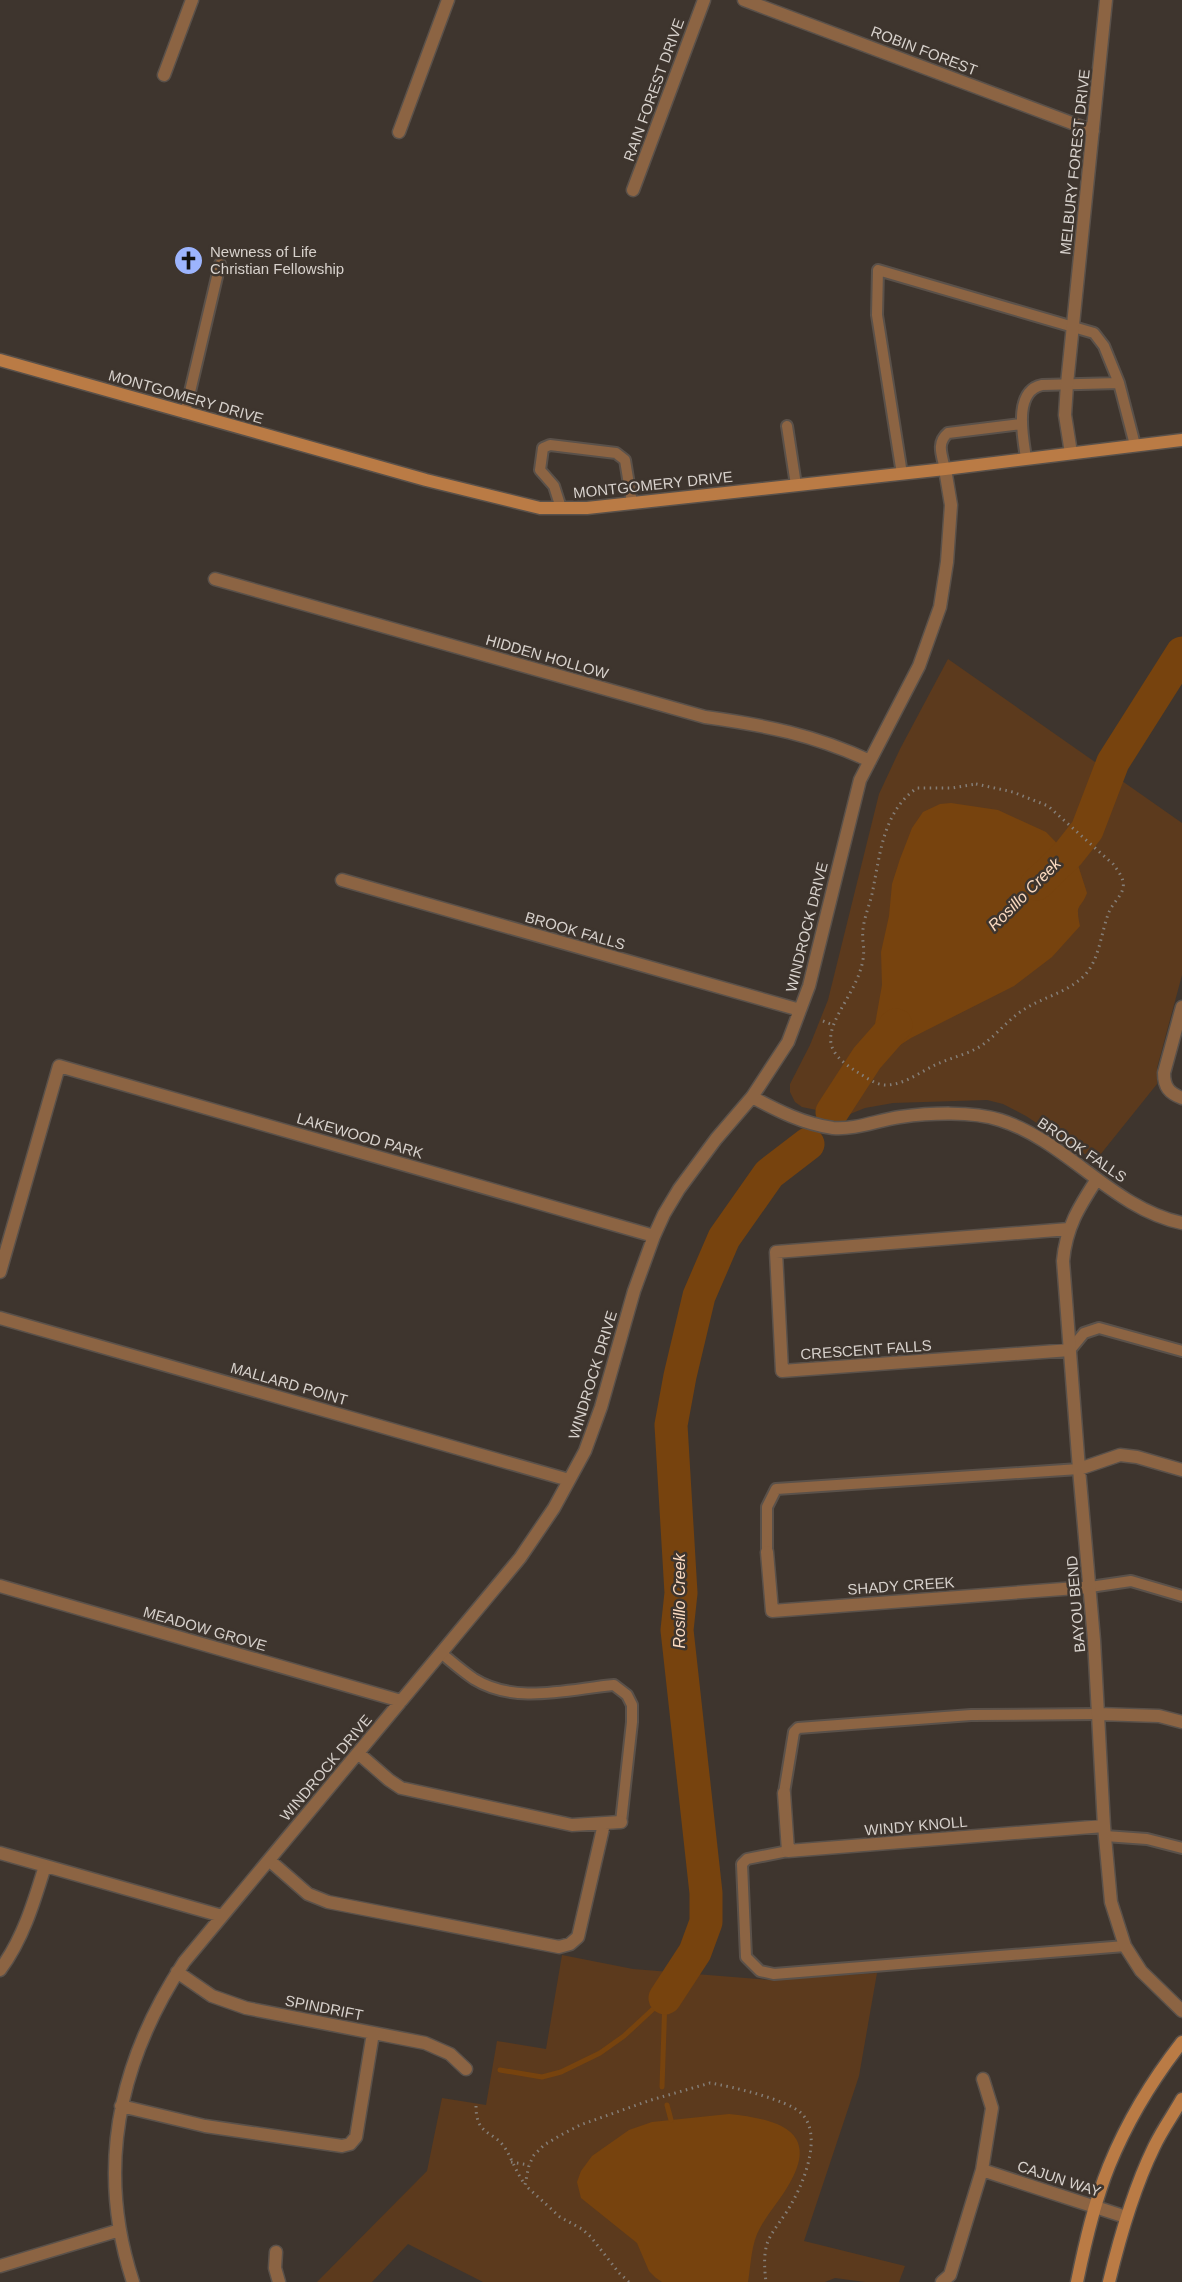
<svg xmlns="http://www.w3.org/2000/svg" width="1182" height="2282" font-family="Arial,sans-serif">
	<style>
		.green { fill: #5c3a1d }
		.water { fill: #77430e }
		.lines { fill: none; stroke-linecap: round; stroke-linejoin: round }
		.stream { stroke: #77430e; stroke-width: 5 }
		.river { stroke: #77430e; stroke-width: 33 }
		.service-casing { stroke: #5a514a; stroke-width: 14 }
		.minor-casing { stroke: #5a514a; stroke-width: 15 }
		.secondary-casing { stroke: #5a514a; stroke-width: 15 }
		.path { stroke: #857e77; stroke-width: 3; stroke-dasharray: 1.5 4.5; stroke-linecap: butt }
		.service { stroke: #8c6443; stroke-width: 10 }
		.minor { stroke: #8c6443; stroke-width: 12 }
		.secondary { stroke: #ba7b45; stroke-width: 12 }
		.labels { text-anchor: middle; stroke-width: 5; stroke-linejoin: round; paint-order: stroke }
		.street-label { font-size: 15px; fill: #d7d1cc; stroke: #3e352e }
		.poi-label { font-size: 15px; fill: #d7d1cc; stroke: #3e352e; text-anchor: start }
		.water-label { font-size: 16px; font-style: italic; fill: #fbdac0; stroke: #3e352e }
	</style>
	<rect width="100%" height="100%" fill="#3e352e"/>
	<path class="green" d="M 948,659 L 1182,823 L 1182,975 L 1157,1068 L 1157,1084 L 1096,1160 L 1079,1151 L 1026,1116 L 1003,1104 L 987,1100 L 893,1103 L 865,1108 L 845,1116 L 802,1107 L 795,1102 L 790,1092 L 790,1084 L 810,1045 L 828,1000 L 879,794 L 900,749 Z
		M 562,1955 L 633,1969 L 769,1980 L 877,1973 L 859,2076 L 804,2241 L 905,2266 L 899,2282 L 865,2282 L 835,2278 L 825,2282 L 483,2282 L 408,2244 L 372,2282 L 317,2282 L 427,2171 L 442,2098 L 486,2105 L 497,2041 L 546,2049 Z"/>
	<path class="water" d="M 951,803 L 998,810 L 1046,832 L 1078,865 L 1087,893 C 1080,911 1075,902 1080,926 L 1052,957 L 1014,986 L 911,1038 L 875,1061 L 867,1058 L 864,1048 L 874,1030 L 882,985 L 881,952 L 889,916 L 892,884 L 900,859 L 912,828 L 923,812 L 940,804 Z
		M 729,2114 C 776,2119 822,2130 788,2186 C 780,2200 768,2213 760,2228 C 751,2243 751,2265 748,2282 L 662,2282 L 656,2278 L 649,2271 L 637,2243 L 581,2198 L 577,2182 L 581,2171 L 592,2156 L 629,2130 L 652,2122 Z"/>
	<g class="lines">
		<path class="stream" d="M 500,2070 L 542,2077 L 561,2072 L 600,2053 L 624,2036 L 665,1998
			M 662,2087 L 665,1998
			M 667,2105 L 671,2120"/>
		<path class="river" d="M 1037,884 L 1068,854 L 1087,830 L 1113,762 L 1182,653
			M 832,1112 L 867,1058 L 896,1025
			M 665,1998 L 695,1952 L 706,1922 L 706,1893 L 677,1630 L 681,1593 L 671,1425 L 680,1376 L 699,1296 L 724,1238 L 769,1174 L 808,1144"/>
		<defs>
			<path id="service" d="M 185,413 L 220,264
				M 787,426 L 796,485
				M 1026,458 C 1023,437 1013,391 1042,385 L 1119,383 L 1135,445
				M 945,469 C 942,455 936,443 948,433 L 1021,424
				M 902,474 L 877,315 L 878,270 L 1094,333 L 1104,346 L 1119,383
				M 561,508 L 554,486 L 540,470 L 543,448 L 550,445 L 616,453 L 625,460 L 632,503
				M 1070,1350 L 1084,1333 L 1099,1328 L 1182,1351
				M 767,1552 L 767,1507 L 776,1489 L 1079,1469
				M 1090,1587 L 1131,1581 L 1182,1596
				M 441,1653 C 452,1662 462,1671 474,1679 C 516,1705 569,1689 614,1685 L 627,1695 L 632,1705 L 632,1722 L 621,1822
				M 784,1793 L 794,1732 L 798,1728 L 971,1715 L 1098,1714
				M 1105,1836 L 1147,1839 L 1182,1848
				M 788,1851 L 747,1859 L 742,1864 L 746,1957 L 760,1971 L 774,1974 L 1125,1946"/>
			<path id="minor" d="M 744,0 L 1093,131
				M 164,75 L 192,0
				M 399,132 L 448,0
				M 633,190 L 704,0
				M 1071,453 L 1065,415 L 1067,384 L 1106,0
				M 215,579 L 705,717 C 764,725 815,735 870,761
				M 342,880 L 800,1010
				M 1182,1007 L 1164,1073 C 1164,1087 1169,1093 1182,1098
				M 752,1097 C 778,1111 804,1124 833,1128 C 855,1130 878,1120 900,1117 C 930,1113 972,1111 1000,1120 C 1067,1141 1113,1209 1182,1223
				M 1097,1179 C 1079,1207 1066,1227 1063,1261 L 1079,1469 L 1094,1640 L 1104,1826 L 1111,1902 L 1125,1946 L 1141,1971 L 1182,2011
				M 1069,1229 L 776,1252 L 782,1371 L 1070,1350
				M 0,1272 L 59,1066 L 654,1236
				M 0,1318 L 569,1480
				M 1079,1469 L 1120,1455 L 1137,1457 L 1182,1470
				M 767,1552 L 772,1611 L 1090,1587
				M 0,1586 L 401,1701
				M 1098,1714 L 1159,1716 L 1182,1722
				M 358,1753 L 389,1780 L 401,1788 L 572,1825 L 621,1822
				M 784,1793 L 788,1851 L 1104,1826
				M 0,1853 L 222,1916
				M 269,1860 L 308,1894 L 328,1902 L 559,1947 L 570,1944 L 578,1937 L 604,1824
				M 0,1970 C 23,1939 34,1902 45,1866
				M 177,1972 L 212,1996 L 246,2008 L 425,2043 L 450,2054 L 466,2069
				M 121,2106 L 205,2126 L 342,2146 L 350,2144 L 356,2137 L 373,2033
				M 982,2170 L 1126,2217
				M 276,2252 L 275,2268 L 279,2282
				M 0,2266 L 120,2230
				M 133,2282 C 95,2167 119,2061 184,1962 L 520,1558 L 554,1508 L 585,1451 L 601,1407 L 634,1291 L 654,1236 L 664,1214 L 679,1189 L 716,1139 L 752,1097 L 788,1042 L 809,986 L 860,780 L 919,666 L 940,607 L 947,562 L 951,505 L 945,469
				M 942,2282 L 950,2275 L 982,2170 L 992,2108 L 983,2079"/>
			<path id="secondary" d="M 0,360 L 426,480 L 540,508 L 587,508 L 945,469 L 1182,440
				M 1077,2282 C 1085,2243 1094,2203 1109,2166 C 1127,2122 1153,2079 1182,2042
				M 1109,2282 C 1120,2236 1133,2190 1154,2147 C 1162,2130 1173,2115 1182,2099"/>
		</defs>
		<use href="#service" class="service-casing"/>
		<use href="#minor" class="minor-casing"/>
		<use href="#secondary" class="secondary-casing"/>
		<path class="path" d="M 976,784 L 1013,792 L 1048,806 L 1113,864 C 1118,871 1125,879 1123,888 C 1121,897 1112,904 1109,912 C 1101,932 1100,958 1085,975 C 1067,993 1043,997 1023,1010 C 1008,1020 998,1033 985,1043 C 971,1054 952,1057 935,1065 C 920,1072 904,1085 886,1085 C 875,1085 866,1077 857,1072 C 848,1066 836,1058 832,1047 C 822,1019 870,984 863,942 C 861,924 868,911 872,894 C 880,857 882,812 917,788 L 952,788 Z
			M 823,1021 L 833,1025
			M 476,2106 C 476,2136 493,2130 505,2148 C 512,2159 516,2172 524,2183
			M 511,2162 L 529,2165
			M 629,2282 L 619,2273 L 591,2237 L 582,2229 L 560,2217 L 525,2185 L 529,2165 L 534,2155 L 544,2145 L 561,2135 L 580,2125 L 651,2100 L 710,2083 C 730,2086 788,2100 801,2113 C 822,2133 806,2177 794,2199 C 774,2237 760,2233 766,2282"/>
		<use href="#service" class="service"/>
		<use href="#minor" class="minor"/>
		<use href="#secondary" class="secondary"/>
	</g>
	<defs>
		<symbol id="church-disc" viewBox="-11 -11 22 22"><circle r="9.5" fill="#9cb4fd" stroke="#3e352e"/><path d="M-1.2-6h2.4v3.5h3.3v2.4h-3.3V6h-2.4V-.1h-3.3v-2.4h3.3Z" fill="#111"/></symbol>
	</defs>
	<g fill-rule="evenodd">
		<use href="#church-disc" x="172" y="244" width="33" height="33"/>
	</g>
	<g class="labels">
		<g class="street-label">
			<text transform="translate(924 51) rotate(21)" y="5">ROBIN FOREST</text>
			<text transform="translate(654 90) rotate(-70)" y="5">RAIN FOREST DRIVE</text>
			<text transform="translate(1075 162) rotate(-84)" y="5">MELBURY FOREST DRIVE</text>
			<text transform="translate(186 397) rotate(16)" y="5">MONTGOMERY DRIVE</text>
			<text transform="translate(653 485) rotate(-6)" y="5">MONTGOMERY DRIVE</text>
			<text transform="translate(547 657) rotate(16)" y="5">HIDDEN HOLLOW</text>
			<text transform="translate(807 927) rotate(-76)" y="5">WINDROCK DRIVE</text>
			<text transform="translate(575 931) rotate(16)" y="5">BROOK FALLS</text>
			<text transform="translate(360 1136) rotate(16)" y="5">LAKEWOOD PARK</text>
			<text transform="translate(1082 1150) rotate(34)" y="5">BROOK FALLS</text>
			<text transform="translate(866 1350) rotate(-4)" y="5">CRESCENT FALLS</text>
			<text transform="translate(593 1375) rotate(-73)" y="5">WINDROCK DRIVE</text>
			<text transform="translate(289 1384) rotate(16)" y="5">MALLARD POINT</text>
			<text transform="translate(901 1586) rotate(-4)" y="5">SHADY CREEK</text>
			<text transform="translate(1076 1604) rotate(-95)" y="5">BAYOU BEND</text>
			<text transform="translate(205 1629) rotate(16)" y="5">MEADOW GROVE</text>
			<text transform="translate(326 1768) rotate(-50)" y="5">WINDROCK DRIVE</text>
			<text transform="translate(916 1826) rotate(-5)" y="5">WINDY KNOLL</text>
			<text transform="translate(324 2008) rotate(11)" y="5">SPINDRIFT</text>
			<text transform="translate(1059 2179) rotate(18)" y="5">CAJUN WAY</text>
		</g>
		<g class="poi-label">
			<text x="210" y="257">Newness of Life<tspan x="210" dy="17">Christian Fellowship</tspan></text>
		</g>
		<g class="water-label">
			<text transform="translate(1024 894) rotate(-45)" y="6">Rosillo Creek</text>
			<text transform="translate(679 1601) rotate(-90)" y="6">Rosillo Creek</text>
		</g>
	</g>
</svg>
